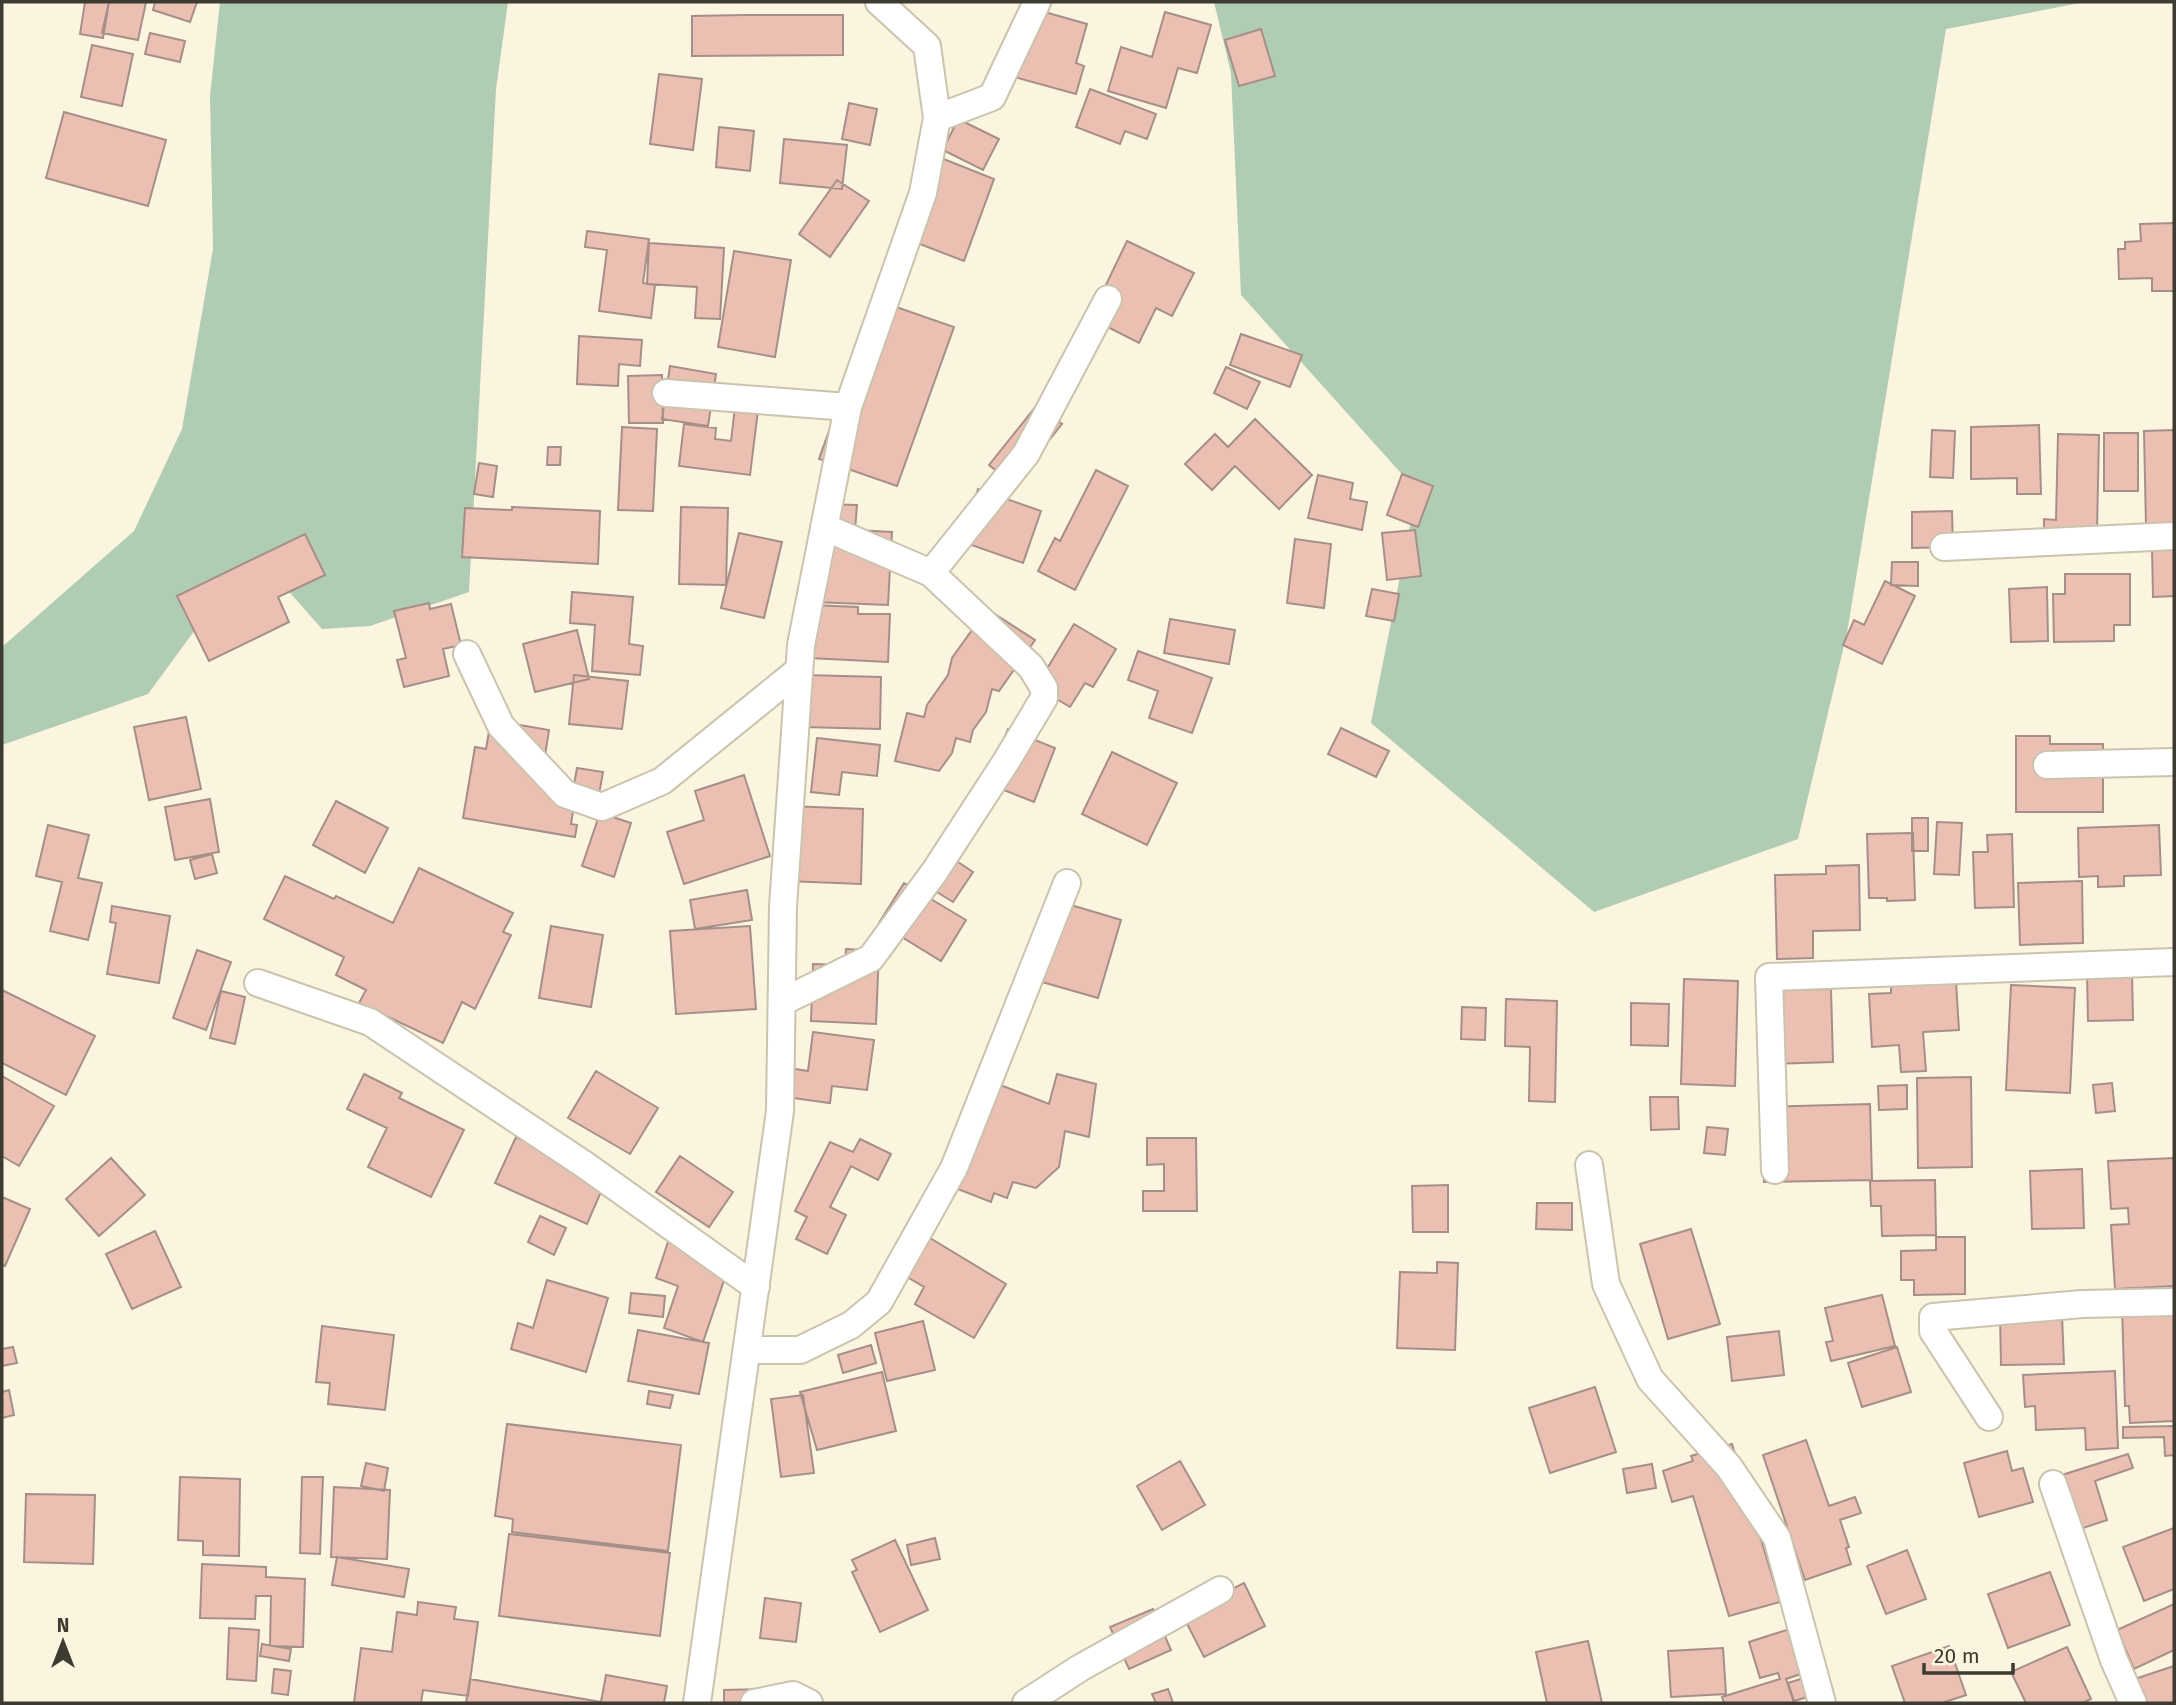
<svg xmlns="http://www.w3.org/2000/svg" width="2176" height="1705" font-family="'Fira Sans',sans-serif">
	<style>
		.green { fill: #b0ccb2 }
		.building { fill: #ebc0b3; stroke: #a68f89; stroke-width: 2 }
		.lines { fill: none; stroke-linecap: round; stroke-linejoin: round }
		.minor-casing { stroke: #cac4af; stroke-width: 30 }
		.minor { stroke: #fff; stroke-width: 26 }
	</style>
	<rect width="100%" height="100%" fill="#fbf4df"/>
	<path class="green" d="M 220,2 L 508,2 L 496,89 L 469,592 L 370,626 L 322,629 L 284,586 L 203,619 L 148,694 L 2,745 L 2,647 L 134,531 L 182,429 L 213,249 L 210,96 Z
		M 1214,2 L 2085,2 L 1946,29 L 1847,633 L 1798,839 L 1594,912 L 1371,723 L 1417,491 L 1241,295 L 1231,73 Z"/>
	<path class="building" d="M 85,2 L 109,2 L 103,38 L 80,34 Z
		M 109,2 L 146,2 L 138,40 L 102,33 Z
		M 155,2 L 197,2 L 190,22 L 153,10 Z
		M 1034,9 L 1087,24 L 1076,63 L 1084,66 L 1076,94 L 1014,77 Z
		M 1165,12 L 1211,25 L 1197,73 L 1178,68 L 1166,108 L 1108,91 L 1121,47 L 1152,57 Z
		M 745,15 L 843,15 L 843,55 L 692,56 L 692,16 Z
		M 1261,29 L 1275,76 L 1239,86 L 1225,40 Z
		M 150,33 L 185,41 L 180,62 L 145,54 Z
		M 92,45 L 133,54 L 122,106 L 81,97 Z
		M 659,74 L 702,79 L 693,150 L 650,144 Z
		M 1090,89 L 1156,114 L 1147,139 L 1125,131 L 1120,144 L 1076,127 Z
		M 849,103 L 877,109 L 870,145 L 842,139 Z
		M 64,112 L 166,140 L 148,206 L 46,178 Z
		M 958,119 L 999,139 L 983,170 L 943,150 Z
		M 719,127 L 754,131 L 750,171 L 716,167 Z
		M 784,139 L 847,145 L 842,189 L 780,183 Z
		M 936,156 L 994,179 L 964,261 L 904,238 Z
		M 837,180 L 869,201 L 830,257 L 799,234 Z
		M 2174,223 L 2174,291 L 2152,291 L 2152,278 L 2119,279 L 2118,249 L 2125,249 L 2125,242 L 2141,241 L 2140,224 Z
		M 587,231 L 649,239 L 643,283 L 655,285 L 651,318 L 599,311 L 607,250 L 585,247 Z
		M 1127,241 L 1194,273 L 1172,316 L 1156,308 L 1139,343 L 1090,318 Z
		M 649,243 L 724,248 L 720,319 L 695,318 L 697,287 L 647,284 Z
		M 734,251 L 791,260 L 775,357 L 718,347 Z
		M 876,300 L 954,327 L 897,486 L 819,459 Z
		M 1241,334 L 1302,355 L 1290,387 L 1230,365 Z
		M 579,336 L 642,340 L 640,366 L 619,364 L 618,386 L 577,384 Z
		M 670,366 L 716,374 L 708,426 L 662,419 Z
		M 1226,367 L 1260,382 L 1247,409 L 1214,393 Z
		M 662,375 L 663,423 L 629,423 L 628,376 Z
		M 1037,405 L 1062,424 L 1014,485 L 989,465 Z
		M 735,407 L 758,410 L 750,475 L 679,466 L 684,424 L 716,428 L 715,439 L 731,441 Z
		M 1255,419 L 1312,475 L 1279,509 L 1235,466 L 1212,490 L 1185,464 L 1215,434 L 1228,447 Z
		M 2039,425 L 2041,494 L 2017,494 L 2017,478 L 1971,479 L 1971,427 Z
		M 622,427 L 657,429 L 653,511 L 618,510 Z
		M 1932,430 L 1955,431 L 1953,478 L 1930,477 Z
		M 2174,430 L 2174,526 L 2146,526 L 2144,431 Z
		M 2104,433 L 2138,433 L 2138,491 L 2104,491 Z
		M 2058,434 L 2099,435 L 2097,530 L 2044,528 L 2044,519 L 2056,520 Z
		M 548,447 L 561,447 L 560,465 L 547,465 Z
		M 479,463 L 497,466 L 493,497 L 474,494 Z
		M 1096,470 L 1128,486 L 1075,590 L 1038,571 L 1055,538 L 1060,541 Z
		M 1402,474 L 1433,486 L 1418,527 L 1387,515 Z
		M 1318,475 L 1353,483 L 1350,499 L 1367,502 L 1362,530 L 1308,518 Z
		M 978,489 L 1041,511 L 1023,563 L 960,541 Z
		M 818,504 L 857,505 L 855,530 L 892,532 L 888,605 L 814,602 Z
		M 512,507 L 600,511 L 598,564 L 462,557 L 465,508 L 512,510 Z
		M 681,507 L 728,508 L 726,585 L 679,584 Z
		M 1952,511 L 1953,547 L 1912,548 L 1912,512 Z
		M 1415,530 L 1421,576 L 1387,580 L 1382,533 Z
		M 739,533 L 782,542 L 764,618 L 721,608 Z
		M 305,534 L 325,575 L 278,597 L 289,622 L 209,661 L 177,596 Z
		M 1295,539 L 1331,544 L 1324,608 L 1287,603 Z
		M 2152,548 L 2174,548 L 2174,596 L 2153,597 Z
		M 1892,562 L 1918,562 L 1918,586 L 1891,585 Z
		M 2065,574 L 2130,574 L 2130,625 L 2114,625 L 2114,641 L 2054,642 L 2053,594 L 2065,594 Z
		M 1885,581 L 1915,596 L 1882,664 L 1843,645 L 1854,620 L 1864,625 Z
		M 2047,587 L 2048,641 L 2011,642 L 2009,589 Z
		M 1372,589 L 1399,594 L 1394,621 L 1366,616 Z
		M 572,592 L 633,597 L 629,644 L 643,646 L 640,675 L 592,671 L 595,625 L 570,623 Z
		M 429,603 L 430,609 L 451,604 L 461,645 L 443,649 L 449,676 L 404,687 L 397,660 L 406,658 L 394,611 Z
		M 811,605 L 858,607 L 858,614 L 890,614 L 888,662 L 809,658 Z
		M 987,609 L 1035,640 L 999,691 L 992,689 L 986,712 L 973,730 L 970,742 L 956,738 L 952,753 L 939,771 L 895,761 L 907,713 L 924,717 L 927,705 L 948,675 L 952,658 Z
		M 1170,619 L 1235,630 L 1229,664 L 1164,653 Z
		M 1074,624 L 1116,649 L 1093,687 L 1085,683 L 1070,707 L 1036,687 Z
		M 577,630 L 589,679 L 535,692 L 523,644 Z
		M 1138,651 L 1212,678 L 1192,733 L 1149,718 L 1158,691 L 1128,680 Z
		M 574,675 L 628,681 L 622,729 L 569,724 Z
		M 805,675 L 881,677 L 880,729 L 803,727 Z
		M 186,717 L 201,789 L 149,800 L 134,727 Z
		M 491,720 L 549,730 L 540,787 L 576,793 L 571,824 L 577,825 L 575,837 L 463,818 L 475,747 L 486,749 Z
		M 1341,728 L 1389,751 L 1376,777 L 1328,754 Z
		M 1008,729 L 1055,748 L 1034,802 L 986,783 Z
		M 2016,736 L 2050,736 L 2050,744 L 2103,744 L 2103,812 L 2016,812 Z
		M 817,738 L 880,745 L 877,776 L 842,772 L 839,795 L 811,792 Z
		M 1112,752 L 1177,783 L 1147,845 L 1082,814 Z
		M 577,768 L 603,772 L 598,800 L 572,796 Z
		M 744,775 L 770,856 L 684,884 L 667,832 L 704,820 L 695,791 Z
		M 210,799 L 219,852 L 175,860 L 165,807 Z
		M 336,801 L 388,828 L 365,873 L 313,845 Z
		M 789,806 L 863,809 L 861,884 L 787,881 Z
		M 600,813 L 631,823 L 614,877 L 582,866 Z
		M 1912,818 L 1928,818 L 1928,851 L 1912,851 Z
		M 1937,822 L 1962,823 L 1959,875 L 1934,874 Z
		M 48,825 L 89,835 L 78,878 L 102,883 L 88,940 L 50,931 L 62,882 L 36,876 Z
		M 2159,825 L 2161,875 L 2124,876 L 2124,886 L 2098,887 L 2098,876 L 2079,877 L 2078,828 Z
		M 1913,833 L 1915,900 L 1887,901 L 1887,898 L 1869,898 L 1867,834 Z
		M 2012,834 L 2014,907 L 1975,908 L 1973,852 L 1988,852 L 1987,835 Z
		M 937,848 L 973,872 L 953,902 L 916,879 Z
		M 212,854 L 217,873 L 195,879 L 190,860 Z
		M 1859,865 L 1860,930 L 1813,931 L 1813,958 L 1777,959 L 1775,875 L 1826,874 L 1826,866 Z
		M 419,868 L 513,913 L 503,932 L 511,935 L 475,1009 L 462,1002 L 443,1043 L 359,1003 L 366,990 L 336,975 L 344,957 L 264,919 L 285,876 L 334,899 L 336,896 L 393,923 Z
		M 2082,881 L 2083,943 L 2020,945 L 2018,883 Z
		M 904,883 L 966,920 L 941,961 L 879,923 Z
		M 747,890 L 752,920 L 695,929 L 690,900 Z
		M 1051,899 L 1121,920 L 1098,998 L 1028,978 Z
		M 112,906 L 170,916 L 159,983 L 107,974 L 116,923 L 110,922 Z
		M 551,926 L 603,935 L 591,1007 L 539,998 Z
		M 750,926 L 756,1009 L 676,1014 L 670,931 Z
		M 846,949 L 879,951 L 876,1024 L 811,1021 L 813,964 L 845,965 Z
		M 197,950 L 231,962 L 206,1030 L 173,1018 Z
		M 2132,972 L 2133,1020 L 2088,1021 L 2087,973 Z
		M 1684,979 L 1738,981 L 1735,1086 L 1681,1084 Z
		M 1956,982 L 1959,1030 L 1923,1032 L 1926,1071 L 1901,1072 L 1899,1045 L 1872,1047 L 1869,994 L 1891,993 L 1891,986 Z
		M 2011,985 L 2075,988 L 2070,1093 L 2006,1090 Z
		M 1831,989 L 1833,1062 L 1769,1064 L 1778,990 Z
		M 2,990 L 95,1036 L 66,1095 L 2,1063 Z
		M 221,991 L 245,997 L 235,1044 L 210,1038 Z
		M 1506,999 L 1557,1001 L 1555,1102 L 1529,1101 L 1530,1047 L 1505,1046 Z
		M 1631,1003 L 1669,1004 L 1668,1046 L 1631,1045 Z
		M 1462,1007 L 1486,1008 L 1485,1040 L 1461,1039 Z
		M 813,1032 L 874,1040 L 867,1090 L 832,1086 L 830,1103 L 785,1097 L 789,1068 L 808,1071 Z
		M 596,1071 L 658,1108 L 630,1154 L 568,1118 Z
		M 364,1074 L 402,1093 L 399,1098 L 464,1130 L 431,1197 L 368,1167 L 387,1128 L 347,1109 Z
		M 1057,1074 L 1096,1084 L 1089,1137 L 1065,1131 L 1059,1167 L 1036,1188 L 1013,1182 L 1007,1198 L 994,1193 L 991,1202 L 955,1188 L 995,1083 L 1049,1104 Z
		M 2,1076 L 54,1106 L 19,1166 L 2,1156 Z
		M 1971,1077 L 1972,1167 L 1918,1168 L 1917,1078 Z
		M 2112,1083 L 2115,1111 L 2096,1113 L 2093,1085 Z
		M 1907,1085 L 1907,1109 L 1879,1110 L 1878,1086 Z
		M 1650,1097 L 1678,1097 L 1679,1129 L 1651,1130 Z
		M 1870,1104 L 1872,1180 L 1764,1182 L 1762,1107 Z
		M 1707,1127 L 1728,1129 L 1725,1155 L 1704,1153 Z
		M 516,1137 L 607,1178 L 587,1224 L 495,1183 Z
		M 1147,1138 L 1196,1138 L 1197,1211 L 1143,1211 L 1143,1191 L 1164,1191 L 1164,1164 L 1147,1165 Z
		M 860,1139 L 891,1154 L 878,1180 L 851,1166 L 830,1207 L 846,1215 L 827,1254 L 796,1239 L 807,1217 L 795,1211 L 830,1142 L 853,1152 Z
		M 680,1156 L 733,1192 L 709,1227 L 656,1192 Z
		M 111,1158 L 145,1195 L 99,1236 L 66,1199 Z
		M 2174,1158 L 2174,1286 L 2115,1289 L 2111,1225 L 2129,1224 L 2128,1208 L 2111,1209 L 2108,1161 Z
		M 2082,1169 L 2084,1228 L 2032,1229 L 2030,1171 Z
		M 1935,1180 L 1936,1235 L 1882,1236 L 1881,1206 L 1871,1206 L 1870,1181 Z
		M 1448,1185 L 1448,1232 L 1413,1232 L 1412,1186 Z
		M 2,1197 L 30,1209 L 5,1266 L 2,1265 Z
		M 1537,1203 L 1572,1203 L 1572,1230 L 1536,1229 Z
		M 540,1216 L 566,1228 L 554,1255 L 528,1242 Z
		M 1691,1229 L 1720,1324 L 1668,1339 L 1640,1244 Z
		M 155,1231 L 181,1287 L 132,1309 L 106,1254 Z
		M 670,1236 L 732,1257 L 703,1342 L 664,1328 L 678,1286 L 656,1278 Z
		M 1936,1237 L 1965,1237 L 1965,1294 L 1914,1295 L 1914,1280 L 1901,1280 L 1901,1251 L 1936,1250 Z
		M 930,1238 L 1006,1284 L 974,1338 L 915,1304 L 924,1287 L 907,1277 Z
		M 1437,1262 L 1458,1263 L 1455,1350 L 1397,1348 L 1400,1272 L 1437,1273 Z
		M 547,1280 L 608,1298 L 586,1372 L 511,1349 L 518,1323 L 533,1328 Z
		M 631,1293 L 665,1296 L 663,1317 L 629,1313 Z
		M 1882,1295 L 1895,1346 L 1831,1361 L 1826,1342 L 1833,1341 L 1825,1308 Z
		M 2174,1305 L 2174,1421 L 2130,1423 L 2129,1406 L 2125,1406 L 2122,1306 Z
		M 2062,1315 L 2064,1364 L 2001,1365 L 2000,1316 Z
		M 923,1321 L 935,1370 L 887,1381 L 875,1333 Z
		M 322,1326 L 394,1335 L 385,1410 L 328,1404 L 330,1383 L 316,1382 Z
		M 638,1330 L 709,1343 L 699,1394 L 628,1381 Z
		M 1779,1331 L 1784,1375 L 1732,1381 L 1727,1337 Z
		M 871,1345 L 876,1363 L 843,1373 L 838,1355 Z
		M 13,1347 L 17,1363 L 2,1366 L 2,1349 Z
		M 1897,1347 L 1911,1392 L 1862,1407 L 1848,1363 Z
		M 2115,1371 L 2118,1448 L 2086,1450 L 2085,1428 L 2036,1430 L 2035,1406 L 2025,1407 L 2023,1375 Z
		M 882,1372 L 896,1431 L 817,1450 L 800,1392 Z
		M 1595,1387 L 1616,1452 L 1550,1473 L 1529,1408 Z
		M 9,1390 L 14,1415 L 2,1418 L 2,1392 Z
		M 649,1391 L 673,1395 L 670,1408 L 647,1404 Z
		M 803,1395 L 814,1473 L 781,1477 L 771,1399 Z
		M 507,1424 L 681,1445 L 668,1551 L 512,1532 L 513,1519 L 495,1516 Z
		M 2174,1426 L 2174,1455 L 2165,1456 L 2164,1437 L 2123,1438 L 2123,1427 Z
		M 1806,1440 L 1829,1506 L 1855,1497 L 1861,1513 L 1840,1520 L 1849,1547 L 1846,1548 L 1851,1564 L 1805,1580 L 1763,1455 Z
		M 1732,1444 L 1780,1602 L 1729,1616 L 1693,1496 L 1672,1502 L 1663,1471 L 1693,1461 L 1691,1456 Z
		M 2007,1451 L 2012,1471 L 2023,1468 L 2033,1502 L 1979,1517 L 1964,1463 Z
		M 2128,1454 L 2133,1468 L 2095,1481 L 2107,1520 L 2080,1529 L 2062,1475 Z
		M 1180,1461 L 1205,1505 L 1162,1530 L 1137,1486 Z
		M 366,1463 L 388,1468 L 384,1491 L 361,1486 Z
		M 1652,1464 L 1656,1488 L 1627,1493 L 1623,1469 Z
		M 180,1477 L 240,1479 L 239,1556 L 203,1555 L 203,1541 L 178,1540 Z
		M 302,1477 L 323,1477 L 320,1554 L 300,1553 Z
		M 334,1487 L 390,1490 L 387,1559 L 331,1557 Z
		M 26,1494 L 95,1495 L 93,1564 L 24,1562 Z
		M 2174,1528 L 2174,1589 L 2144,1601 L 2123,1547 Z
		M 509,1534 L 670,1553 L 660,1636 L 499,1616 Z
		M 935,1538 L 940,1559 L 911,1565 L 907,1545 Z
		M 895,1540 L 928,1610 L 880,1632 L 852,1572 L 857,1570 L 852,1560 Z
		M 1907,1550 L 1926,1599 L 1886,1614 L 1867,1566 Z
		M 337,1557 L 409,1569 L 404,1597 L 332,1585 Z
		M 202,1564 L 266,1567 L 266,1577 L 305,1579 L 303,1647 L 270,1646 L 271,1596 L 256,1596 L 255,1619 L 200,1618 Z
		M 2050,1572 L 2070,1625 L 2008,1648 L 1988,1594 Z
		M 1244,1583 L 1265,1626 L 1204,1657 L 1182,1614 Z
		M 765,1598 L 801,1603 L 796,1642 L 760,1638 Z
		M 418,1602 L 456,1607 L 454,1619 L 478,1622 L 468,1696 L 423,1690 L 421,1703 L 354,1703 L 361,1648 L 392,1652 L 397,1612 L 417,1615 Z
		M 2174,1604 L 2174,1650 L 2134,1669 L 2117,1630 Z
		M 1153,1609 L 1171,1650 L 1129,1669 L 1110,1627 Z
		M 1796,1627 L 1810,1671 L 1786,1679 L 1794,1703 L 1724,1703 L 1722,1697 L 1780,1679 L 1778,1673 L 1760,1678 L 1749,1642 Z
		M 229,1628 L 259,1630 L 256,1681 L 227,1679 Z
		M 1588,1641 L 1602,1703 L 1547,1703 L 1536,1652 Z
		M 262,1644 L 291,1649 L 289,1661 L 260,1656 Z
		M 1949,1646 L 1966,1695 L 1942,1703 L 1905,1703 L 1892,1666 Z
		M 2067,1647 L 2091,1699 L 2082,1703 L 2026,1703 L 2011,1672 Z
		M 1723,1648 L 1726,1694 L 1671,1697 L 1668,1651 Z
		M 2174,1666 L 2174,1703 L 2139,1703 L 2132,1680 Z
		M 274,1669 L 291,1671 L 288,1695 L 272,1693 Z
		M 606,1675 L 667,1686 L 664,1703 L 466,1703 L 470,1679 L 601,1702 Z
		M 1804,1678 L 1811,1696 L 1794,1701 L 1788,1683 Z
		M 764,1689 L 764,1703 L 724,1703 L 724,1690 Z
		M 1168,1689 L 1173,1703 L 1156,1703 L 1152,1694 Z"/>
	<g class="lines">
		<defs>
			<path id="minor" d="M 937,118 L 992,97 L 1037,2
				M 666,393 L 848,407
				M 1944,547 L 2174,536
				M 931,573 L 1026,454 L 1108,299
				M 467,654 L 501,726 L 565,794 L 602,807 L 662,781 L 799,670
				M 2047,765 L 2174,762
				M 258,983 L 370,1022 L 585,1165 L 756,1287
				M 782,1002 L 871,958 L 935,871 L 1007,760 L 1044,698 L 1044,688 L 1031,667 L 931,573 L 824,527
				M 1589,1165 L 1606,1284 L 1650,1379 L 1729,1467 L 1777,1538 L 1822,1703
				M 1775,1170 L 1769,977 L 2174,962
				M 748,1350 L 800,1350 L 851,1325 L 879,1302 L 954,1168 L 1067,883
				M 1989,1417 L 1933,1331 L 1933,1317 L 2082,1304 L 2174,1302
				M 2053,1484 L 2114,1660 L 2133,1703
				M 697,1703 L 780,1111 L 783,907 L 801,645 L 848,407 L 923,193 L 937,118 L 927,46 L 879,2
				M 754,1703 L 793,1695 L 809,1703
				M 1026,1703 L 1080,1668 L 1220,1590"/>
		</defs>
		<use href="#minor" class="minor-casing"/>
		<use href="#minor" class="minor"/>
	</g>
	<rect width="2176" height="1705" fill="none" stroke="#3e3b33" stroke-width="7"/>
	<g transform="translate(63 1642)" stroke="#fbf4df" stroke-width="5" paint-order="stroke">
	<path d="M0-5L12 26L0 18L-12 26Z" fill="#3e3b33"/>
	<text y="-10" font-size="19" font-weight="bold" text-anchor="middle" fill="#3e3b33">N</text>
	</g>
	<path d="M1924 1663v10h89v-10" fill="none" stroke="#3e3b33" stroke-width="3.5"/>
	<text x="1934" y="1663" font-size="21" fill="#3e3b33" stroke="#fbf4df" stroke-width="5" paint-order="stroke">20 m</text>
</svg>
